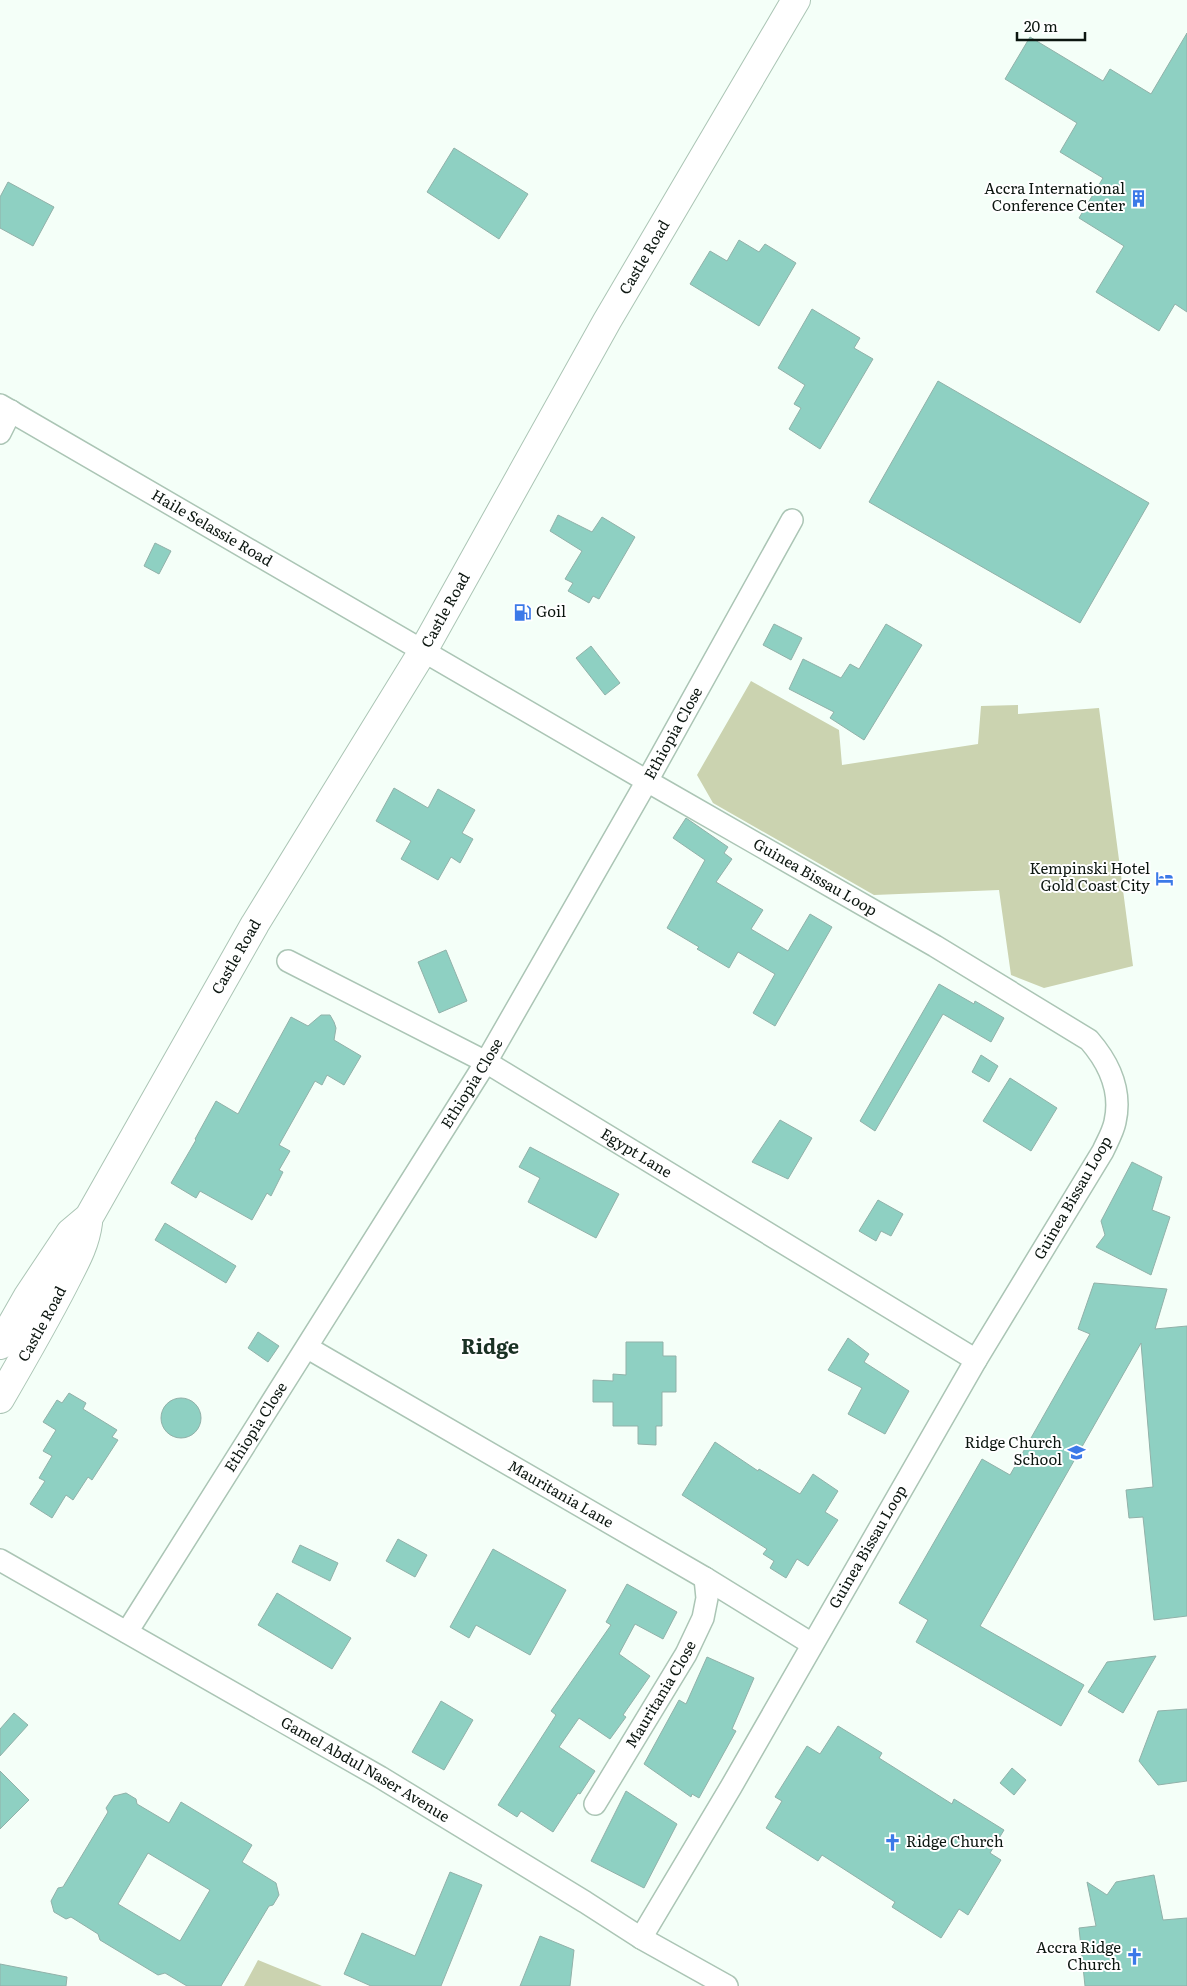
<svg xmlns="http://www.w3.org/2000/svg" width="1187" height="1986" font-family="Literata,serif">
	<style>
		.green { fill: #cbd3b0 }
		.building { fill: #8ed0c2; stroke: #91b1a9; fill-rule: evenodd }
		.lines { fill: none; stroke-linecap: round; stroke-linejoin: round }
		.street-casing { stroke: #abc5b5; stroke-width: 24 }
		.secondary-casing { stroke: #abc5b5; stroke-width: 30 }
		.street { stroke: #fff; stroke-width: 21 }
		.secondary { stroke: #fff; stroke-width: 28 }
		.labels { text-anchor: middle; stroke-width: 4; stroke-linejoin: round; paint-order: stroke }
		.poi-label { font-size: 15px; fill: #0c1610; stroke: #fff; text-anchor: end }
		.street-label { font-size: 15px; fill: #0c1610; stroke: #fff }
		.district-label { font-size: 20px; font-weight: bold; fill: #1a3124; stroke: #fff }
	</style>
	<rect width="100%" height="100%" fill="#f4fff8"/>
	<path class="green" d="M 751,681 L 839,730 L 842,765 L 978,744 L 981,706 L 1018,705 L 1018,714 L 1099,708 L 1133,966 L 1044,988 L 1011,975 L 999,890 L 874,895 L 713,803 L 697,775 Z
		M 258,1960 L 322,1986 L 244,1986 Z"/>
	<path class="building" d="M 1187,33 L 1187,312 L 1175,304 L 1159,331 L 1096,292 L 1124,246 L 1079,218 L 1103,178 L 1060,152 L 1077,123 L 1005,79 L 1030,37 L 1103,81 L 1110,69 L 1151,94 Z
		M 454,148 L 528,194 L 499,239 L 427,192 Z
		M 8,182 L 54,207 L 33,246 L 0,228 L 0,197 Z
		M 739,240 L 759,252 L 765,244 L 796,263 L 759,326 L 690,284 L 710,251 L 727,261 Z
		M 812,309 L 860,338 L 854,348 L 873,359 L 820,449 L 789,429 L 801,408 L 794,404 L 805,385 L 778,368 Z
		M 938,381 L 1149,503 L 1080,623 L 869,502 Z
		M 558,515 L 592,532 L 602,517 L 635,537 L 599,599 L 593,596 L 589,603 L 568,591 L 573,583 L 565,579 L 582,551 L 550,531 Z
		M 155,543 L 171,551 L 159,574 L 144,566 Z
		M 774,624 L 802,638 L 791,660 L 763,645 Z
		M 886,624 L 922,645 L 864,740 L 830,718 L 834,712 L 789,689 L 803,659 L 841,678 L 850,664 L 859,669 Z
		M 591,646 L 620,683 L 605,695 L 576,658 Z
		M 394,788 L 428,808 L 438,789 L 475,810 L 462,833 L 473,839 L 460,863 L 451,857 L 438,880 L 401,859 L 411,841 L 376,821 Z
		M 686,818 L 728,847 L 724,853 L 732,859 L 716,882 L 763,910 L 751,929 L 788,951 L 810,914 L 832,927 L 775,1026 L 753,1013 L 775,974 L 738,952 L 729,968 L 697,949 L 699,947 L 667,928 L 705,860 L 673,838 Z
		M 446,950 L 467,1001 L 439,1013 L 418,962 Z
		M 939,984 L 974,1004 L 975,1001 L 1004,1018 L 991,1042 L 943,1014 L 875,1131 L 860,1121 Z
		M 321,1015 L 330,1015 L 334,1022 L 336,1028 L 334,1040 L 361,1056 L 344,1085 L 327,1075 L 322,1085 L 315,1081 L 279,1145 L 290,1151 L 279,1170 L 283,1172 L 271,1196 L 267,1193 L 252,1220 L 200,1191 L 196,1198 L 171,1183 L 196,1140 L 195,1139 L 216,1101 L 238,1114 L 291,1017 L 308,1026 Z
		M 981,1055 L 998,1066 L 989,1082 L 972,1072 Z
		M 1010,1078 L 1057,1108 L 1031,1151 L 983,1121 Z
		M 780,1120 L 812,1138 L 788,1179 L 752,1162 Z
		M 530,1147 L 619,1194 L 596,1238 L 528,1202 L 540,1178 L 519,1167 Z
		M 1132,1162 L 1162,1177 L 1152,1210 L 1170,1217 L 1151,1275 L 1096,1247 L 1105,1235 L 1101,1221 Z
		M 878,1200 L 903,1214 L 891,1236 L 881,1231 L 876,1241 L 859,1231 Z
		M 165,1223 L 236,1266 L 226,1283 L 155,1240 Z
		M 1094,1283 L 1167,1289 L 1155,1329 L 1187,1326 L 1187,1616 L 1154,1620 L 1143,1517 L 1129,1518 L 1126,1490 L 1153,1487 L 1141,1343 L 980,1626 L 1084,1685 L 1061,1726 L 916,1642 L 928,1620 L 899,1603 L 982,1459 L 1010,1475 L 1090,1334 L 1078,1329 Z
		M 258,1332 L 279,1346 L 268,1362 L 248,1348 Z
		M 848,1338 L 869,1354 L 864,1362 L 909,1391 L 885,1434 L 848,1414 L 862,1388 L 828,1370 Z
		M 626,1342 L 663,1342 L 663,1356 L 676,1356 L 676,1392 L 662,1392 L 662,1426 L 656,1426 L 656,1445 L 638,1444 L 638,1426 L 613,1426 L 613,1402 L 593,1402 L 593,1380 L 613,1381 L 613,1374 L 626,1375 Z
		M 69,1393 L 86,1403 L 83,1409 L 117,1430 L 112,1437 L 118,1440 L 92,1480 L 88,1477 L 73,1500 L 66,1495 L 52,1518 L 30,1504 L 45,1481 L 39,1478 L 52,1456 L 43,1451 L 56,1430 L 43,1422 L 57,1400 L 62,1403 Z
		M161 1418a20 20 0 1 1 40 0a20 20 0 1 1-40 0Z
		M 715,1442 L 758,1471 L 759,1469 L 800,1494 L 813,1474 L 838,1491 L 825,1512 L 838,1520 L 808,1566 L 797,1559 L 786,1578 L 770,1568 L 774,1561 L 763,1554 L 767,1549 L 682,1495 Z
		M 398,1539 L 427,1555 L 415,1577 L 386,1561 Z
		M 300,1545 L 338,1563 L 330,1581 L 292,1562 Z
		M 493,1549 L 566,1590 L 530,1655 L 476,1625 L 469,1638 L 450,1627 Z
		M 627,1584 L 677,1612 L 663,1639 L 635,1624 L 619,1654 L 650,1676 L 623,1715 L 626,1717 L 610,1739 L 579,1718 L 559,1747 L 595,1771 L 580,1794 L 578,1793 L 553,1832 L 521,1811 L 517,1817 L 498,1805 L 556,1715 L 551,1711 L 611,1625 L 606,1622 Z
		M 277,1593 L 351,1638 L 332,1669 L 258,1625 Z
		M 1156,1656 L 1123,1713 L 1088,1692 L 1107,1662 Z
		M 707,1657 L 754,1678 L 732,1729 L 736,1731 L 699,1798 L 692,1794 L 691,1797 L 644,1764 L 679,1700 L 686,1704 Z
		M 441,1701 L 473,1720 L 444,1770 L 412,1752 Z
		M 1187,1709 L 1187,1781 L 1158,1785 L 1139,1761 L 1158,1711 Z
		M 14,1713 L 28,1725 L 0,1756 L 0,1729 Z
		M 838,1726 L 882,1753 L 879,1758 L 952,1804 L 954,1799 L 1004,1830 L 990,1853 L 1001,1860 L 968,1915 L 959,1909 L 941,1938 L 892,1907 L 895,1902 L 822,1855 L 818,1861 L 766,1828 L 782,1801 L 775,1797 L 807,1746 L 820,1754 Z
		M 1012,1768 L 1026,1780 L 1014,1795 L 1000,1783 Z
		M 0,1771 L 29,1800 L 0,1829 Z
		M 626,1791 L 677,1824 L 644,1888 L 591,1861 Z
		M 126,1793 L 136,1799 L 137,1804 L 169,1823 L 181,1802 L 252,1845 L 242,1862 L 276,1883 L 279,1895 L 273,1905 L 269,1906 L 221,1986 L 187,1986 L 165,1973 L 158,1975 L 100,1940 L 98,1934 L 71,1917 L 66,1919 L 54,1912 L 51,1901 L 58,1888 L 63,1887 L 108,1812 L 106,1808 L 114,1796 ZM 148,1853 L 210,1890 L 180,1941 L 118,1904 Z
		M 450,1872 L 482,1885 L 441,1986 L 371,1986 L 344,1974 L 362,1933 L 415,1956 Z
		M 1154,1875 L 1163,1920 L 1187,1918 L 1187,1986 L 1085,1986 L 1079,1928 L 1096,1926 L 1087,1882 L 1107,1895 L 1116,1882 Z
		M 540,1936 L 574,1950 L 570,1986 L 520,1986 Z
		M 0,1964 L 67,1977 L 66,1986 L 0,1986 Z"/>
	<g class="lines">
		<defs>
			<g id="street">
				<path id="s1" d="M 0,405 L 647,781 L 935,946 L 1089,1040 C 1109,1063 1122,1091 1115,1122 C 1113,1132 1107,1142 1103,1151 L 976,1360 L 731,1787 L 641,1938"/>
				<path d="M 0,433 L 11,411"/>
				<path id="s2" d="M 288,961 L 486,1062 L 976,1360"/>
				<path id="s3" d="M 308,1348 L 705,1578 L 812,1644"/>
				<path id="s4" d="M 0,1560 L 380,1777 L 585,1902 L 641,1938 L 727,1986"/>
				<path id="s5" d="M 127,1632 L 486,1062 L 647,781 L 792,520"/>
				<path id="s6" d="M 595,1804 L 686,1654 L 703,1618 L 707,1598 L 705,1578"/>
			</g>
			<g id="secondary">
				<path id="s7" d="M 0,1345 L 28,1296 L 70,1233 L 89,1217 L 255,924 L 423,651 L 607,321 L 796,0"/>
				<path id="s8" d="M 0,1399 C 22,1361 44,1323 64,1284 C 74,1264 85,1246 88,1223"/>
			</g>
		</defs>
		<use href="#street" class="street-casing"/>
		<use href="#secondary" class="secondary-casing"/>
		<use href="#street" class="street"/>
		<use href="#secondary" class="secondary"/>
	</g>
	<defs>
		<symbol id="building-bare" viewBox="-9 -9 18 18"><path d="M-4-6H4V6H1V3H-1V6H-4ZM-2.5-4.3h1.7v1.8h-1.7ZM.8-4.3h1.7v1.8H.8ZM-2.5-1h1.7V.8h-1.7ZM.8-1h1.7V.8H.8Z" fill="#3b79e8" stroke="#fff" stroke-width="2.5" paint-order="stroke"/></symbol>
		<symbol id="fuel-bare" viewBox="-9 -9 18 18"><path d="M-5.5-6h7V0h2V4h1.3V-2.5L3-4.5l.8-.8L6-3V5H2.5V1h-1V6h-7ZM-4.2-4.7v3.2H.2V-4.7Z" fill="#3b79e8" stroke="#fff" stroke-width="2.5" paint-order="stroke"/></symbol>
		<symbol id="hotel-bare" viewBox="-9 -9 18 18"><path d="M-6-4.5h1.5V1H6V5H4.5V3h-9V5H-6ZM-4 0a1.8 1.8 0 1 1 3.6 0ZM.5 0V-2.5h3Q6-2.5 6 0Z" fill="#3b79e8" stroke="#fff" stroke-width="2.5" paint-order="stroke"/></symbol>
		<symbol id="school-bare" viewBox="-9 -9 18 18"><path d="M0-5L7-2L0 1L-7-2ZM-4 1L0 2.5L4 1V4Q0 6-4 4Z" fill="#3b79e8" stroke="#fff" stroke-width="2.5" paint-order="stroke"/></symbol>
		<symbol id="church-bare" viewBox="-9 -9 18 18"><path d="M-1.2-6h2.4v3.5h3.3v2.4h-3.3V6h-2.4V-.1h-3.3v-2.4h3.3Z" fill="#3b79e8" stroke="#fff" stroke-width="2.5" paint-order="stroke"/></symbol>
	</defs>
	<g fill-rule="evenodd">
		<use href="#building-bare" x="1126" y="186" width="25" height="25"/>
		<use href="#fuel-bare" x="510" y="600" width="25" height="25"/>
		<use href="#hotel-bare" x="1152" y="866" width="25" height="25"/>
		<use href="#school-bare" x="1064" y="1440" width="25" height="25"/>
		<use href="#church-bare" x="880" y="1830" width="25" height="25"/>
		<use href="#church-bare" x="1122" y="1944" width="25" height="25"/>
	</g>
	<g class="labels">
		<g class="poi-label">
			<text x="1125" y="194">Accra International<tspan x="1125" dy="17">Conference Center</tspan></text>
			<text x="536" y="617" text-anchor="start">Goil</text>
			<text x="1150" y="874">Kempinski Hotel<tspan x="1150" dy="17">Gold Coast City</tspan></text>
			<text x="1062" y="1448">Ridge Church<tspan x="1062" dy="17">School</tspan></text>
			<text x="906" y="1847" text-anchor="start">Ridge Church</text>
			<text x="1121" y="1953">Accra Ridge<tspan x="1121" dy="17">Church</tspan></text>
		</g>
		<g class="street-label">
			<text dy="5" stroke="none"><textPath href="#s7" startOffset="1266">Castle Road</textPath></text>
			<text dy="5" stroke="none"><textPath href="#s1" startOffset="245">Haile Selassie Road</textPath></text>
			<text dy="5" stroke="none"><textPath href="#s7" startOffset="861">Castle Road</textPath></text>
			<text dy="5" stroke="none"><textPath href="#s5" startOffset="1052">Ethiopia Close</textPath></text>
			<text dy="5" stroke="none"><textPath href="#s1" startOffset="942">Guinea Bissau Loop</textPath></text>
			<text dy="5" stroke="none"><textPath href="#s7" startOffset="456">Castle Road</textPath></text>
			<text dy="5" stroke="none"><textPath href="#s5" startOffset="648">Ethiopia Close</textPath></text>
			<text dy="5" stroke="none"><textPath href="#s2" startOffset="398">Egypt Lane</textPath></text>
			<text transform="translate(1073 1198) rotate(-60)" y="5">Guinea Bissau Loop</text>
			<text dy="5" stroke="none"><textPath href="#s8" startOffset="86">Castle Road</textPath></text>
			<text dy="5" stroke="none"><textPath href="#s5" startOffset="242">Ethiopia Close</textPath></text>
			<text dy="5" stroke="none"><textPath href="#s3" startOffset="292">Mauritania Lane</textPath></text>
			<text transform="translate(868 1547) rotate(-60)" y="5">Guinea Bissau Loop</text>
			<text dy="5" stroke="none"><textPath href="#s6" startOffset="128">Mauritania Close</textPath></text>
			<text dy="5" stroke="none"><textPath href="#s4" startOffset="421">Gamel Abdul Naser Avenue</textPath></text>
		</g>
		<g class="district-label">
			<text x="490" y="1354">Ridge</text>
		</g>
	</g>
	<path d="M1017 32v8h68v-8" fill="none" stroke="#0c1610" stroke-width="2.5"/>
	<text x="1024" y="32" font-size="15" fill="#0c1610" stroke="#ffffff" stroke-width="4" paint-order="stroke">20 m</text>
</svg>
